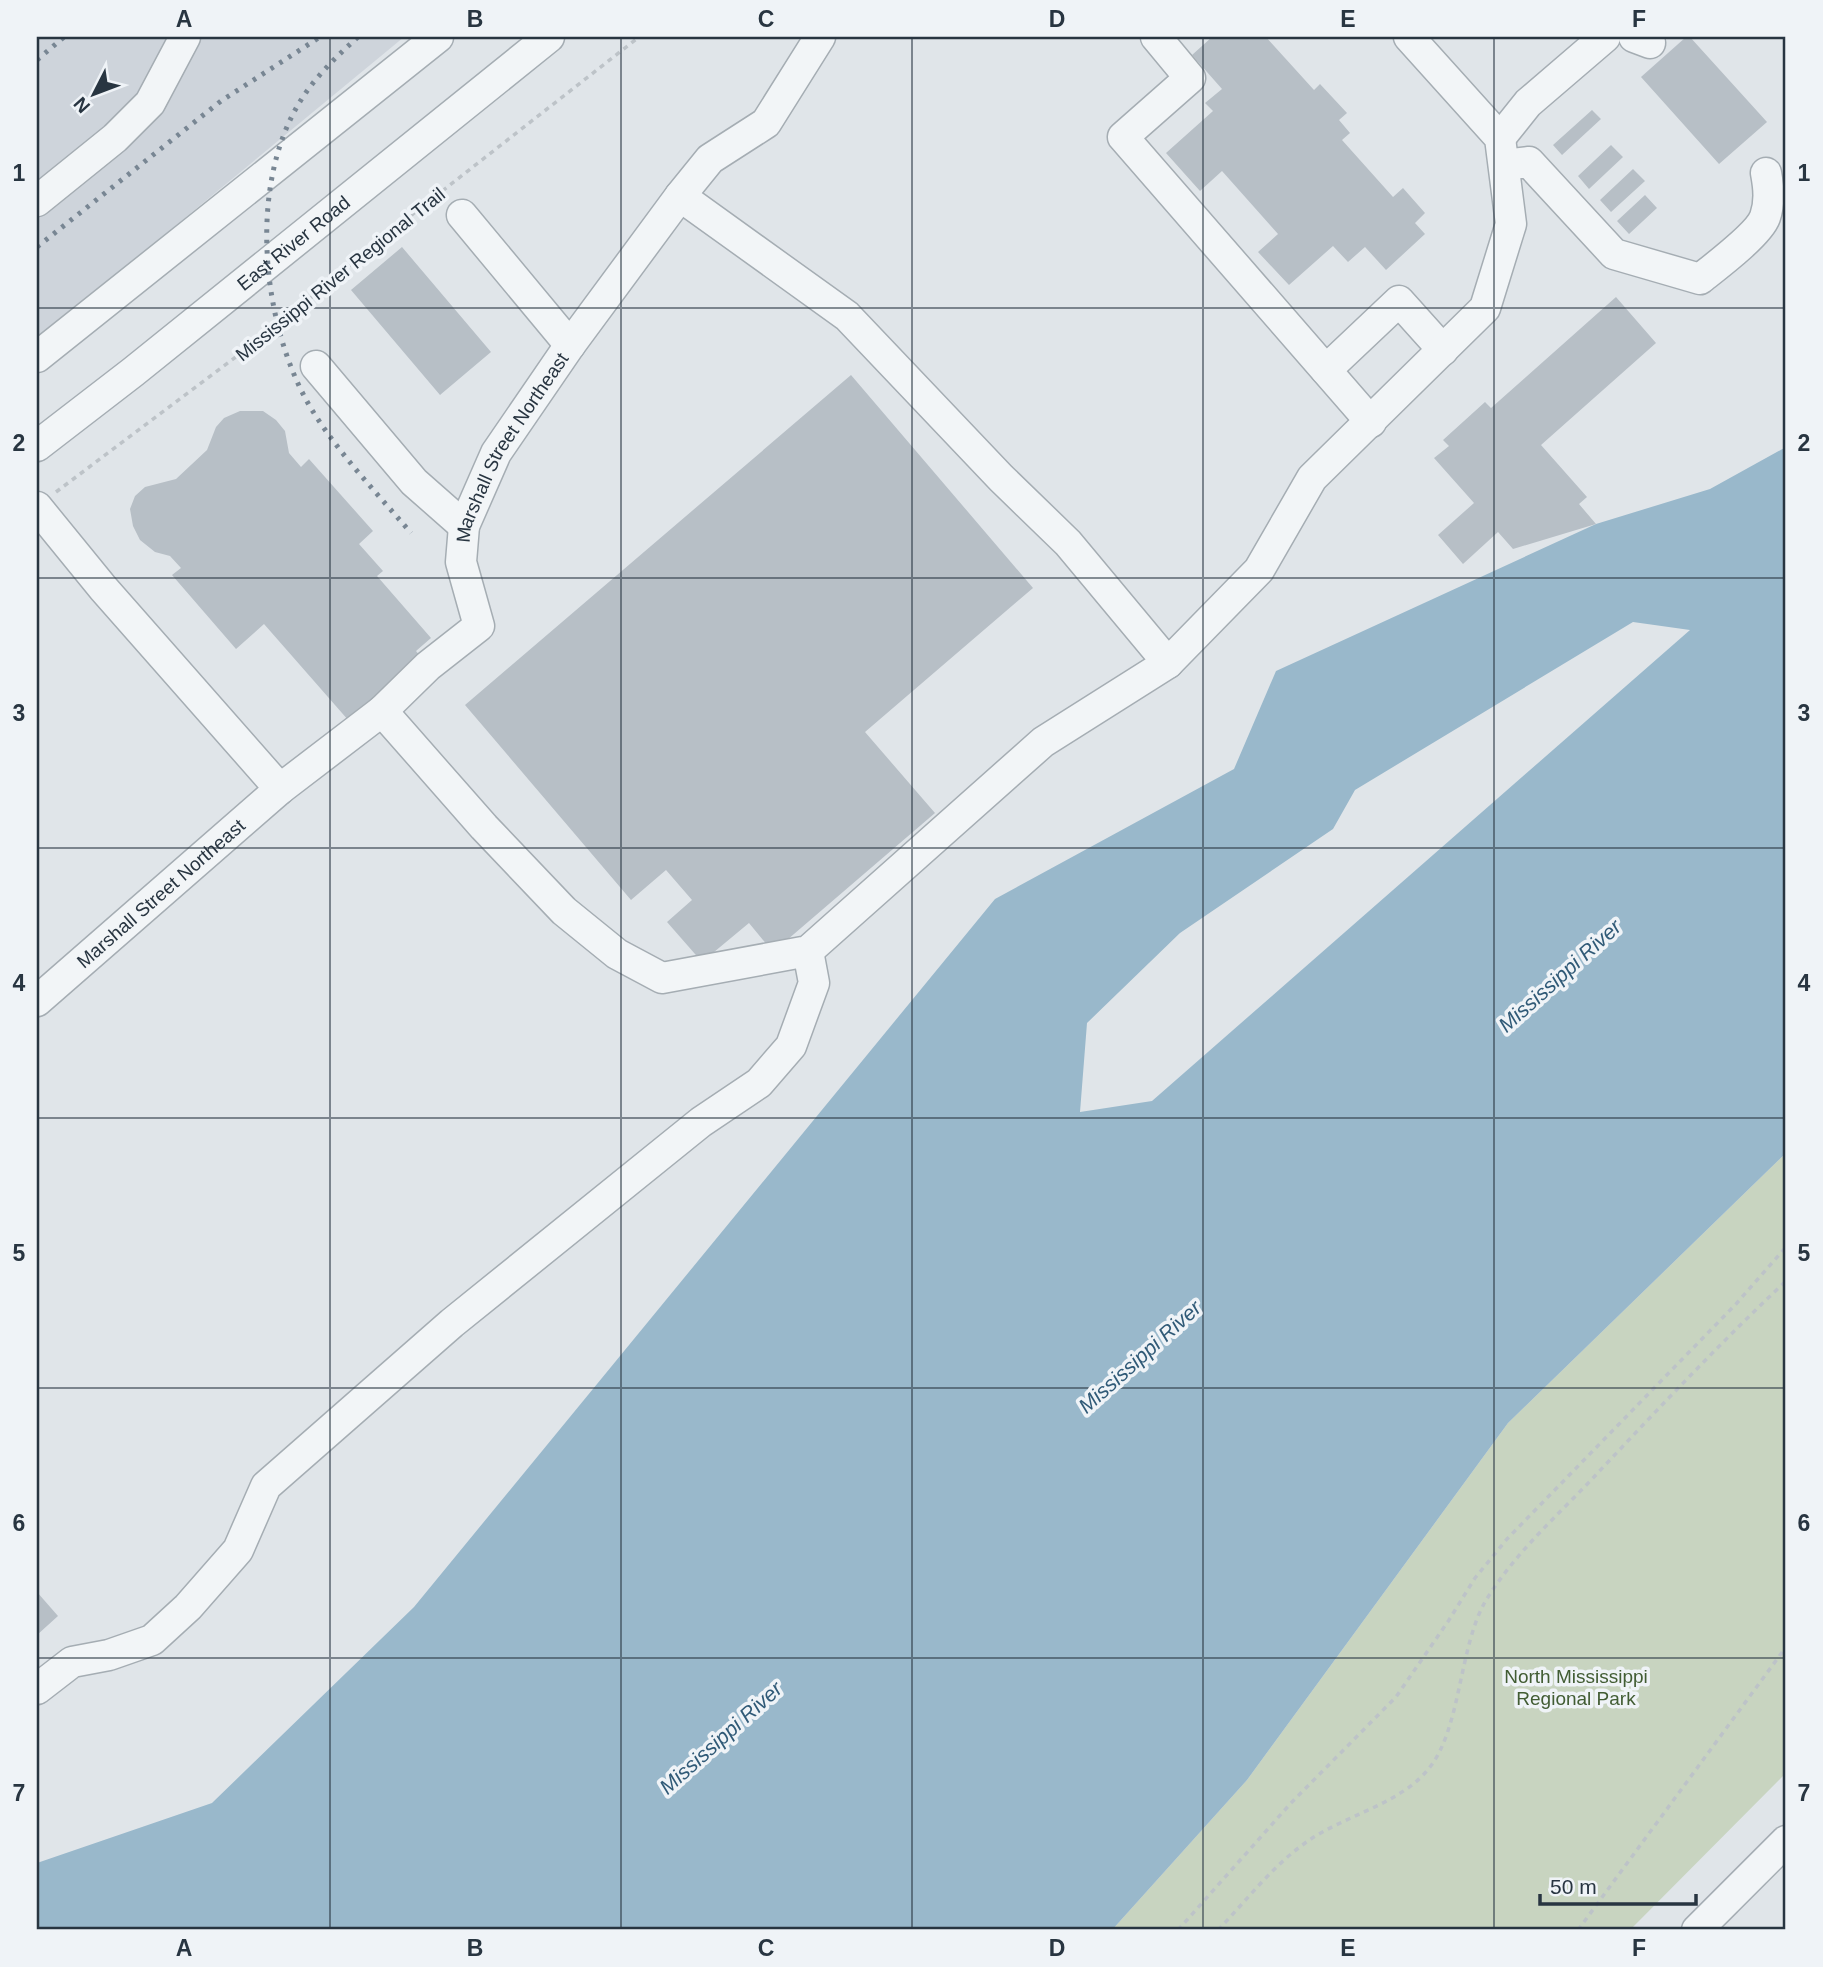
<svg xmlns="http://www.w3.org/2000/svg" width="1823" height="1967" font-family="Arial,sans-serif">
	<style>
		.built { fill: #ced4db }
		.green { fill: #c8d4c0 }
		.water { fill: #99b8cb; fill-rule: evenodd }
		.building { fill: #b7bfc6 }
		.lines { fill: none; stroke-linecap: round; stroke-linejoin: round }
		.minor-casing { stroke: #a5adb3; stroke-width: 33 }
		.path { stroke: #bdc3c8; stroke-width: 3.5; stroke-dasharray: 5 5; stroke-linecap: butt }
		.minor { stroke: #f2f5f7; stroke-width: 30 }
		.rail { stroke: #788693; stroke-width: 5; stroke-dasharray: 3.5 7; stroke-linecap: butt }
		.grid { fill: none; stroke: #283541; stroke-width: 2; stroke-opacity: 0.55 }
		.labels { text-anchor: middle; stroke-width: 7; stroke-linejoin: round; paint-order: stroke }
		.street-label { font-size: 19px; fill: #283541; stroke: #eff3f7 }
		.park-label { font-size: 19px; fill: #425d34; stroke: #eff3f7 }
		.water-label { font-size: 21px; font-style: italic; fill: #305a77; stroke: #eff3f7 }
		.neatline { fill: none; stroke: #283541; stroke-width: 2.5 }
		.grid-label { font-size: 23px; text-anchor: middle; font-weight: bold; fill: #283541 }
	</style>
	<rect width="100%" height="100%" fill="#e0e5e9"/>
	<path class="built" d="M 37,37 L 404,37 L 37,340 Z"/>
	<path class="green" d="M 1786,1153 L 1786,1773 L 1630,1930 L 1112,1930 L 1247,1780 L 1508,1423 Z"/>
	<path class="water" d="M 1786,447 L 1786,1153 L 1508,1423 L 1247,1780 L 1112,1930 L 37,1930 L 37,1863 L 212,1803 L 414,1607 L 995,899 L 1234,769 L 1276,671 L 1596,524 L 1710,489 ZM 1633,622 L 1690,630 L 1152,1101 L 1080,1112 L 1087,1023 L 1180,933 L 1333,829 L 1355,790 Z"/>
	<path class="building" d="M 1212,37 L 1266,37 L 1314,90 L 1320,84 L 1347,113 L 1339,120 L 1350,133 L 1342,140 L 1393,197 L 1403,188 L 1425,213 L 1415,223 L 1425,234 L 1386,270 L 1365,247 L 1348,262 L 1333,246 L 1289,285 L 1258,252 L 1278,234 L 1222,171 L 1200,191 L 1166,153 L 1213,111 L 1205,103 L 1222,89 L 1192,55 Z
		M 1686,37 L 1690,37 L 1767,122 L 1719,164 L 1641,77 Z
		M 1592,110 L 1601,119 L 1562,155 L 1553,145 Z
		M 1611,145 L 1623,157 L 1589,189 L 1578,176 Z
		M 1633,169 L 1645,181 L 1611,212 L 1600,200 Z
		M 1645,195 L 1657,208 L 1629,234 L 1617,221 Z
		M 402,247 L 491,352 L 440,395 L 351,290 Z
		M 1616,297 L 1656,343 L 1541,445 L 1587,497 L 1579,504 L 1596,524 L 1513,549 L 1498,532 L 1463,564 L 1438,535 L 1474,503 L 1434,458 L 1449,446 L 1443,440 L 1485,402 L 1491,408 Z
		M 851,375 L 1033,588 L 865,732 L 935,813 L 773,952 L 749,923 L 702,962 L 667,922 L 692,900 L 666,870 L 631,900 L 465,705 Z
		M 240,411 L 263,411 L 276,420 L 285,431 L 289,453 L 301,467 L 309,459 L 373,531 L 359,544 L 383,571 L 377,576 L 431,638 L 416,651 L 428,666 L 356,729 L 264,624 L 236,649 L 172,575 L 181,568 L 170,556 L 155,552 L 140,540 L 133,526 L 130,509 L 135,496 L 145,487 L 176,479 L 207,450 L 216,427 L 224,418 Z
		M 37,1592 L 58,1616 L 37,1635 Z"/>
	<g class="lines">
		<defs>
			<g id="minor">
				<path d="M 1156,37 L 1190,78 L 1123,137 L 1371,422"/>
				<path d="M 1634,37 L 1650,43"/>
				<path d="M 1500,138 L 1528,103 L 1605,37"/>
				<path d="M 1504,165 L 1529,162 L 1614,254 L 1700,279 C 1715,267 1759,234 1765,217 C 1770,202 1769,189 1766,173"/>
				<path d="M 680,196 L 847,316 L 1001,478 L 1068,543 L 1168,663"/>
				<path d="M 37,201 L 115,138 L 150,103 L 185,37"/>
				<path d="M 462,215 L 570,345"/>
				<path d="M 37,357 L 438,37"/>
				<path d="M 316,366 L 414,482 L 464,526"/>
				<path d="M 1326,370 L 1399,301 L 1443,350"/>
				<path id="s1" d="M 37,446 L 133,372 L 549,37"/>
				<path d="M 37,507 L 103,588 L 280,789"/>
				<path d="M 382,711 L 484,827 L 564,911 L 617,954 L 662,978 L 808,951 L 1043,742 L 1168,663 L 1259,570 L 1312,478 L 1485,308 L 1511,224 L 1500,138 L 1409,37"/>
				<path id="s2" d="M 37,1001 L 280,789 L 382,711 L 428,666 L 479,626 L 461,562 L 464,526 L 496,453 L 570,345 L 680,196 L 710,159 L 766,123 L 820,37"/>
				<path d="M 37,1689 L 72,1662 L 109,1655 L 152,1640 L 188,1607 L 238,1550 L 266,1486 L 452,1323 L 701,1122 L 759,1083 L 791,1046 L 814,983 L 808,951"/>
				<path d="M 1697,1930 L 1786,1841"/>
			</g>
		</defs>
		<use href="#minor" class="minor-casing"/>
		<path class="path" d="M 56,492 L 277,326 L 386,235 L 639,37
			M 1178,1930 L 1291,1803 L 1396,1697 L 1449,1620 L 1475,1578 L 1507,1539 L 1736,1304 L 1786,1247
			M 1218,1930 C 1247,1900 1273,1865 1308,1841 C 1345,1815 1402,1804 1430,1767 C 1461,1727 1459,1648 1485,1602 C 1513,1555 1556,1517 1593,1478 C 1656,1411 1719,1344 1786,1281
			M 1578,1930 L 1786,1647"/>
		<use href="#minor" class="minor"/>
		<path class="rail" d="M 358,37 C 337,56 316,76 301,100 C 248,184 261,321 309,405 C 337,452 376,492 411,533
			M 37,60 L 64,37
			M 37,247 L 221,101 L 320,37"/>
	</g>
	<path class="grid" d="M 330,37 L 330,1930M 621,37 L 621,1930M 912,37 L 912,1930M 1203,37 L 1203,1930M 1494,37 L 1494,1930M 37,308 L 1786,308M 37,578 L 1786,578M 37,848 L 1786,848M 37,1118 L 1786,1118M 37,1388 L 1786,1388M 37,1658 L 1786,1658"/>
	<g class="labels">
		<g class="street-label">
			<text dy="7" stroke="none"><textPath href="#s1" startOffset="327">East River Road</textPath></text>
			<text transform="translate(340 274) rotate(-39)" y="7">Mississippi River Regional Trail</text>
			<text dy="7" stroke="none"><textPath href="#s2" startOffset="774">Marshall Street Northeast</textPath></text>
			<text dy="7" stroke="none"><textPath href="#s2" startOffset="164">Marshall Street Northeast</textPath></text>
		</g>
		<g class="park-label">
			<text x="1576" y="1683">North Mississippi<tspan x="1576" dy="22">Regional Park</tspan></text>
		</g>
		<g class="water-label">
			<text transform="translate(1560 976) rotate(-42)" y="7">Mississippi River</text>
			<text transform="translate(1140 1357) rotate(-42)" y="7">Mississippi River</text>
			<text transform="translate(721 1738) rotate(-42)" y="7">Mississippi River</text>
		</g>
	</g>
	<rect width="1823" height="1967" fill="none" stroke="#eff3f7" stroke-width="77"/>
	<g transform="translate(94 94) rotate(228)" stroke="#eff3f7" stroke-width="5" paint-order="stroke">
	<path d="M0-5L12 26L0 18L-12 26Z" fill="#283541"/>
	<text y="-10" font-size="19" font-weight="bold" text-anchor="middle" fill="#283541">N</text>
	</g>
	<path d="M1540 1894v10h156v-10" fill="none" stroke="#283541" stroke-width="3.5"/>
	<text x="1550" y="1894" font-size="21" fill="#283541" stroke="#eff3f7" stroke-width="5" paint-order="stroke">50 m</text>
	<rect x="38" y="38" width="1746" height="1890" class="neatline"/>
	<g class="grid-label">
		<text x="184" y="27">A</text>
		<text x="475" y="27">B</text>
		<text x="766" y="27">C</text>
		<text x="1057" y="27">D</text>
		<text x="1348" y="27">E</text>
		<text x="1639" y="27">F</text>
		<text x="19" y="181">1</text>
		<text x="1804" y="181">1</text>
		<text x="19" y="451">2</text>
		<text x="1804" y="451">2</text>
		<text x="19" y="721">3</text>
		<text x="1804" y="721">3</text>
		<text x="19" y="991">4</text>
		<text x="1804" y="991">4</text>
		<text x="19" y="1261">5</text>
		<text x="1804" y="1261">5</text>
		<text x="19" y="1531">6</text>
		<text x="1804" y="1531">6</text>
		<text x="19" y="1801">7</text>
		<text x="1804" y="1801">7</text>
		<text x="184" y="1956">A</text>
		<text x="475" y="1956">B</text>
		<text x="766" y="1956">C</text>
		<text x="1057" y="1956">D</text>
		<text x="1348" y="1956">E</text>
		<text x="1639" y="1956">F</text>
	</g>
</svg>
